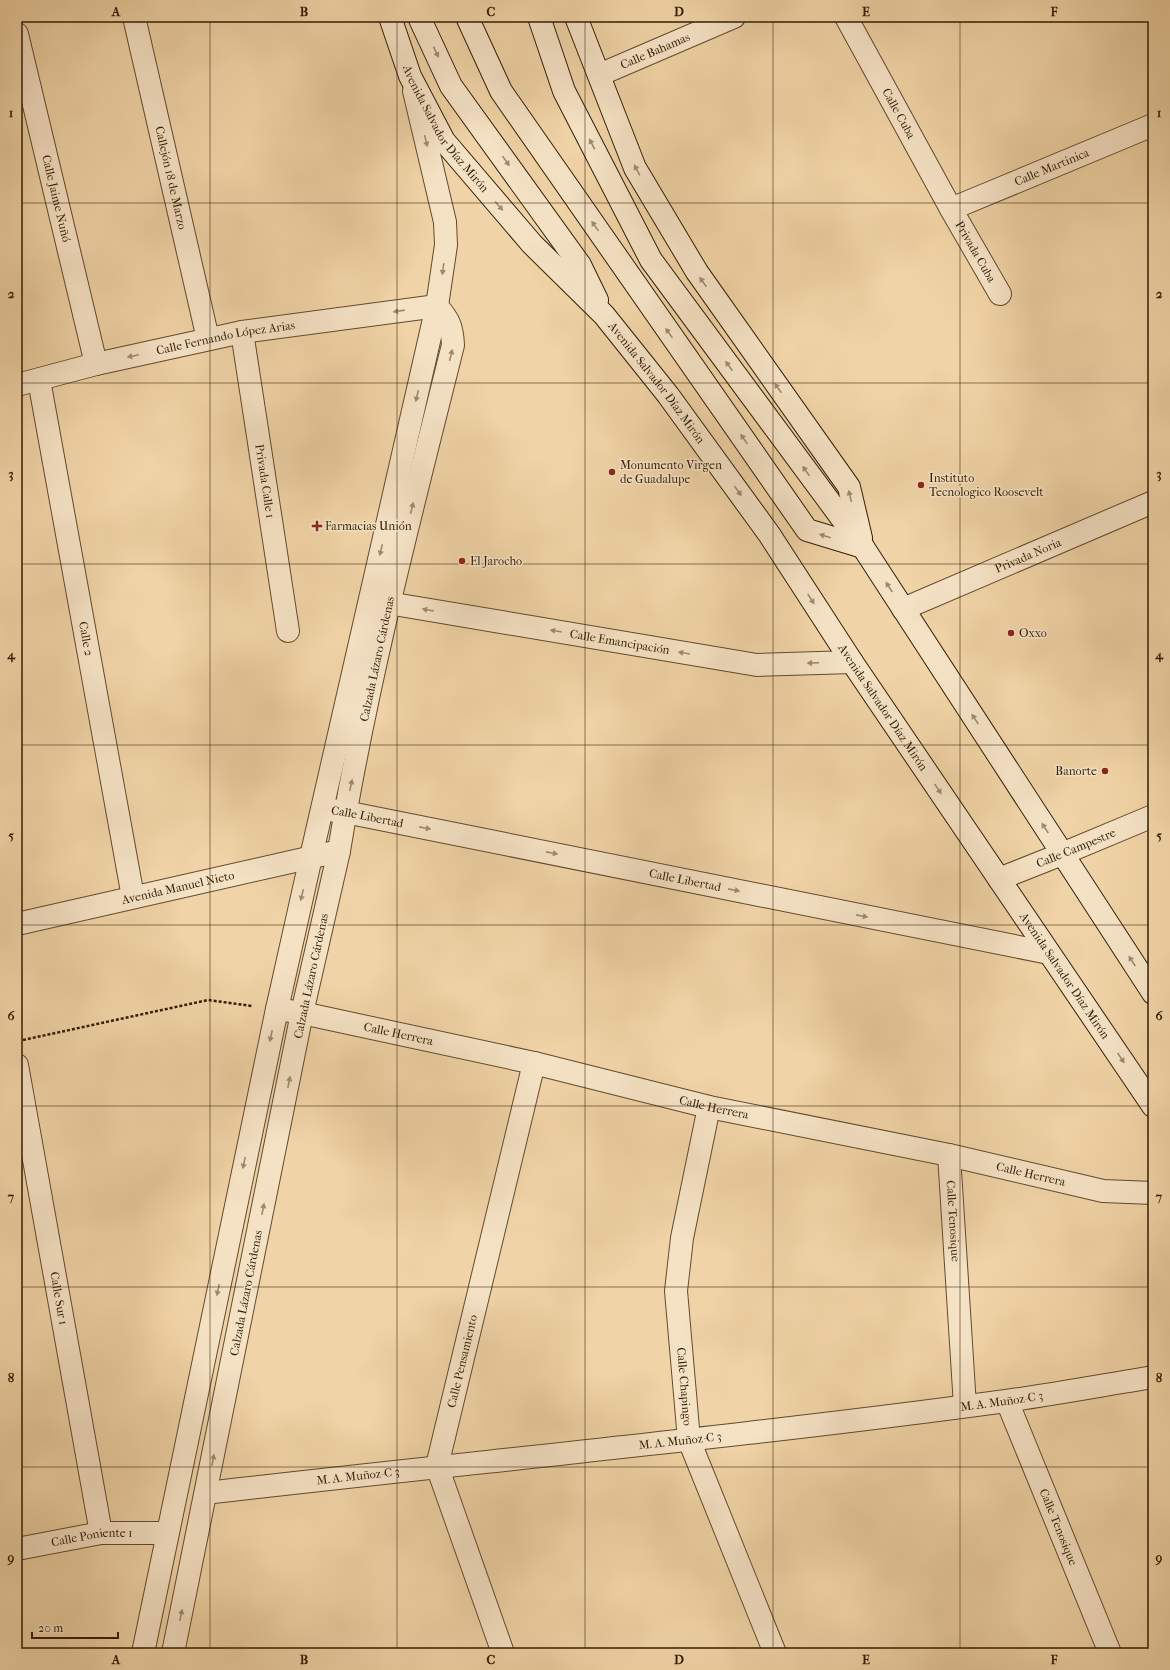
<svg xmlns="http://www.w3.org/2000/svg" width="1170" height="1670" font-family="'IM FELL French Canon',serif">
	<style>
		.lines { fill: none; stroke-linecap: round; stroke-linejoin: round }
		.minor-casing { stroke: #624a2c; stroke-width: 24 }
		.tertiary-casing { stroke: #624a2c; stroke-width: 24 }
		.secondary-casing { stroke: #331d04; stroke-width: 24 }
		.path { stroke: #331d04; stroke-width: 2.5; stroke-dasharray: 3 2; stroke-linecap: butt }
		.minor { stroke: #f5e2c5; stroke-width: 22 }
		.tertiary { stroke: #f5e2c5; stroke-width: 22 }
		.secondary { stroke: #f5e2c5; stroke-width: 22 }
		.oneway { fill: #9e896e }
		.grid { fill: none; stroke: #331d04; stroke-width: 1; stroke-opacity: 0.55 }
		.poi-dot { fill: #8f2418; stroke: #f5e2c5; stroke-width: 1.5 }
		.labels { text-anchor: middle; stroke-width: 3; stroke-linejoin: round; paint-order: stroke }
		.street-label { font-size: 12px; fill: #331d04; stroke: #f5e2c5 }
		.poi-label { font-size: 12px; fill: #331d04; stroke: #f5e2c5; text-anchor: start }
		.neatline { fill: none; stroke: #331d04; stroke-width: 1.5 }
		.grid-label { font-size: 13px; text-anchor: middle; font-weight: bold; fill: #331d04 }
	</style>
	<rect width="100%" height="100%" fill="#f0d3a6"/>
	<filter id="stains"><feTurbulence type="fractalNoise" baseFrequency=".005" numOctaves="4"/><feColorMatrix values="0 0 0 0 .2 0 0 0 0 .09 0 0 0 0 .02 0 0 0 .5 -.17"/></filter>
	<radialGradient id="worn" r=".72"><stop offset=".6" stop-color="#630" stop-opacity="0"/><stop offset="1" stop-color="#630" stop-opacity=".3"/></radialGradient>
	<g class="lines">
		<defs>
			<g id="minor">
				<path id="s1" d="M 134,17 L 208,339"/>
				<path id="s2" d="M 846,17 L 951,209 L 1000,294"/>
				<path id="s3" d="M 17,34 L 96,364"/>
				<path id="s4" d="M 599,75 L 734,17"/>
				<path id="s5" d="M 951,209 L 1153,125"/>
				<path id="s6" d="M 242,332 L 288,631"/>
				<path id="s7" d="M 39,380 L 133,897"/>
				<path id="s8" d="M 17,385 L 96,364 L 242,332 L 437,306 C 449,320 452,326 453,345 C 411,513 367,680 339,851"/>
				<path id="s9" d="M 388,603 L 757,665 L 852,662"/>
				<path id="s10" d="M 903,609 L 1153,502"/>
				<path id="s11" d="M 330,810 L 345,812 L 1049,953"/>
				<path d="M 311,857 L 437,306 L 446,245 L 445,222 L 414,91"/>
				<path id="s12" d="M 999,879 L 1062,854 L 1153,816"/>
				<path id="s13" d="M 277,1009 L 302,1013 L 534,1063 L 709,1107 L 949,1155 L 1103,1191 L 1153,1193"/>
				<path id="s14" d="M 17,1065 L 101,1533"/>
				<path id="s15" d="M 709,1107 L 682,1238 L 676,1291 L 689,1440 L 775,1653"/>
				<path id="s16" d="M 949,1155 L 965,1406"/>
				<path id="s17" d="M 1007,1401 L 1110,1653"/>
				<path id="s18" d="M 206,1493 C 473,1462 740,1437 1006,1401 C 1055,1394 1104,1385 1153,1377"/>
				<path id="s19" d="M 17,1549 L 101,1533 L 167,1533"/>
				<path id="s20" d="M 503,1653 L 437,1466 L 534,1063"/>
			</g>
			<g id="tertiary">
				<path id="s21" d="M 17,924 L 339,851 L 302,1013 L 173,1653"/>
				<path d="M 143,1653 L 277,1009 L 311,857"/>
			</g>
			<g id="secondary">
				<path id="s22" d="M 390,17 L 410,76 L 444,141 L 532,244 L 604,315 L 668,395 L 769,534 L 852,662 L 1153,1106"/>
				<path d="M 419,17 L 451,86 L 580,265 L 597,300"/>
				<path d="M 467,17 L 501,91 L 807,530 L 863,547"/>
				<path d="M 539,17 L 564,91 L 651,260 L 863,547 L 1153,993"/>
				<path d="M 576,17 L 635,168 L 697,272 L 849,487 L 861,538"/>
			</g>
		</defs>
		<use href="#minor" class="minor-casing"/>
		<use href="#tertiary" class="tertiary-casing"/>
		<use href="#secondary" class="secondary-casing"/>
		<path class="path" d="M 23,1040 L 208,1000 L 252,1006"/>
		<use href="#minor" class="minor"/>
		<use href="#tertiary" class="tertiary"/>
		<use href="#secondary" class="secondary"/>
	</g>
	<defs><path id="oneway-solid" d="M-6-.8H1V-3.2L6.5 0L1 3.2V.8H-6Z"/></defs>
	<g class="oneway">
		<use href="#oneway-solid" transform="translate(436 52) rotate(65)"/>
		<use href="#oneway-solid" transform="translate(426 141) rotate(77)"/>
		<use href="#oneway-solid" transform="translate(592 144) rotate(-117)"/>
		<use href="#oneway-solid" transform="translate(506 161) rotate(54)"/>
		<use href="#oneway-solid" transform="translate(637 170) rotate(-118)"/>
		<use href="#oneway-solid" transform="translate(499 206) rotate(49)"/>
		<use href="#oneway-solid" transform="translate(595 226) rotate(-125)"/>
		<use href="#oneway-solid" transform="translate(443 269) rotate(98)"/>
		<use href="#oneway-solid" transform="translate(703 282) rotate(-125)"/>
		<use href="#oneway-solid" transform="translate(399 311) rotate(172)"/>
		<use href="#oneway-solid" transform="translate(669 333) rotate(-125)"/>
		<use href="#oneway-solid" transform="translate(451 355) rotate(-76)"/>
		<use href="#oneway-solid" transform="translate(133 356) rotate(168)"/>
		<use href="#oneway-solid" transform="translate(729 366) rotate(-126)"/>
		<use href="#oneway-solid" transform="translate(778 388) rotate(-125)"/>
		<use href="#oneway-solid" transform="translate(417 396) rotate(103)"/>
		<use href="#oneway-solid" transform="translate(744 439) rotate(-125)"/>
		<use href="#oneway-solid" transform="translate(806 471) rotate(-126)"/>
		<use href="#oneway-solid" transform="translate(738 491) rotate(54)"/>
		<use href="#oneway-solid" transform="translate(850 496) rotate(-103)"/>
		<use href="#oneway-solid" transform="translate(412 508) rotate(-76)"/>
		<use href="#oneway-solid" transform="translate(825 536) rotate(-163)"/>
		<use href="#oneway-solid" transform="translate(381 550) rotate(103)"/>
		<use href="#oneway-solid" transform="translate(889 587) rotate(-123)"/>
		<use href="#oneway-solid" transform="translate(811 599) rotate(57)"/>
		<use href="#oneway-solid" transform="translate(428 610) rotate(-170)"/>
		<use href="#oneway-solid" transform="translate(556 631) rotate(-170)"/>
		<use href="#oneway-solid" transform="translate(684 653) rotate(-170)"/>
		<use href="#oneway-solid" transform="translate(813 663) rotate(178)"/>
		<use href="#oneway-solid" transform="translate(975 719) rotate(-123)"/>
		<use href="#oneway-solid" transform="translate(351 785) rotate(-78)"/>
		<use href="#oneway-solid" transform="translate(938 789) rotate(56)"/>
		<use href="#oneway-solid" transform="translate(425 828) rotate(11)"/>
		<use href="#oneway-solid" transform="translate(1045 828) rotate(-123)"/>
		<use href="#oneway-solid" transform="translate(552 853) rotate(11)"/>
		<use href="#oneway-solid" transform="translate(734 890) rotate(11)"/>
		<use href="#oneway-solid" transform="translate(302 895) rotate(103)"/>
		<use href="#oneway-solid" transform="translate(862 916) rotate(11)"/>
		<use href="#oneway-solid" transform="translate(1132 961) rotate(-123)"/>
		<use href="#oneway-solid" transform="translate(271 1036) rotate(102)"/>
		<use href="#oneway-solid" transform="translate(1121 1058) rotate(56)"/>
		<use href="#oneway-solid" transform="translate(289 1082) rotate(-79)"/>
		<use href="#oneway-solid" transform="translate(244 1163) rotate(102)"/>
		<use href="#oneway-solid" transform="translate(263 1209) rotate(-79)"/>
		<use href="#oneway-solid" transform="translate(218 1290) rotate(102)"/>
		<use href="#oneway-solid" transform="translate(213 1460) rotate(-79)"/>
		<use href="#oneway-solid" transform="translate(181 1615) rotate(-78)"/>
	</g>
	<path class="grid" d="M 210,17 L 210,1653M 397,17 L 397,1653M 585,17 L 585,1653M 773,17 L 773,1653M 960,17 L 960,1653M 17,203 L 1153,203M 17,383 L 1153,383M 17,564 L 1153,564M 17,745 L 1153,745M 17,925 L 1153,925M 17,1106 L 1153,1106M 17,1287 L 1153,1287M 17,1467 L 1153,1467"/>
	<g class="poi-dot">
		<circle cx="612" cy="472" r="4"/>
		<circle cx="921" cy="485" r="4"/>
		<path d="M315 520h4v4h4v4h-4v4h-4v-4h-4v-4h4z"/>
		<circle cx="462" cy="561" r="4"/>
		<circle cx="1011" cy="633" r="4"/>
		<circle cx="1105" cy="771" r="4"/>
	</g>
	<g class="labels">
		<g class="street-label">
			<text dy="4" stroke="none"><textPath href="#s4" startOffset="61">Calle Bahamas</textPath></text>
			<text dy="4" stroke="none"><textPath href="#s2" startOffset="110">Calle Cuba</textPath></text>
			<text dy="4" stroke="none"><textPath href="#s22" startOffset="126">Avenida Salvador Díaz Mirón</textPath></text>
			<text dy="4" stroke="none"><textPath href="#s5" startOffset="109">Calle Martinica</textPath></text>
			<text dy="4" stroke="none"><textPath href="#s1" startOffset="165">Callejón 18 de Marzo</textPath></text>
			<text dy="4" stroke="none"><textPath href="#s3" startOffset="169">Calle Jaime Nuñó</textPath></text>
			<text dy="4" stroke="none"><textPath href="#s2" startOffset="268">Privada Cuba</textPath></text>
			<text dy="4" stroke="none"><textPath href="#s8" startOffset="214">Calle Fernando López Arias</textPath></text>
			<text dy="4" stroke="none"><textPath href="#s22" startOffset="458">Avenida Salvador Díaz Mirón</textPath></text>
			<text dy="4" stroke="none"><textPath href="#s6" startOffset="151">Privada Calle 1</textPath></text>
			<text dy="4" stroke="none"><textPath href="#s10" startOffset="136">Privada Noria</textPath></text>
			<text dy="4" stroke="none"><textPath href="#s7" startOffset="263">Calle 2</textPath></text>
			<text dy="4" stroke="none"><textPath href="#s9" startOffset="235">Calle Emancipación</textPath></text>
			<text transform="translate(377 659) rotate(-78)" y="4">Calzada Lázaro Cárdenas</text>
			<text dy="4" stroke="none"><textPath href="#s22" startOffset="854">Avenida Salvador Díaz Mirón</textPath></text>
			<text dy="4" stroke="none"><textPath href="#s11" startOffset="38">Calle Libertad</textPath></text>
			<text dy="4" stroke="none"><textPath href="#s12" startOffset="83">Calle Campestre</textPath></text>
			<text dy="4" stroke="none"><textPath href="#s11" startOffset="362">Calle Libertad</textPath></text>
			<text dy="4" stroke="none"><textPath href="#s21" startOffset="165">Avenida Manuel Nieto</textPath></text>
			<text transform="translate(311 976) rotate(-78)" y="4">Calzada Lázaro Cárdenas</text>
			<text dy="4" stroke="none"><textPath href="#s22" startOffset="1178">Avenida Salvador Díaz Mirón</textPath></text>
			<text dy="4" stroke="none"><textPath href="#s13" startOffset="124">Calle Herrera</textPath></text>
			<text dy="4" stroke="none"><textPath href="#s13" startOffset="448">Calle Herrera</textPath></text>
			<text dy="4" stroke="none"><textPath href="#s13" startOffset="772">Calle Herrera</textPath></text>
			<text dy="4" stroke="none"><textPath href="#s16" startOffset="66">Calle Tenosique</textPath></text>
			<text transform="translate(246 1293) rotate(-79)" y="4">Calzada Lázaro Cárdenas</text>
			<text dy="4" stroke="none"><textPath href="#s14" startOffset="237">Calle Sur 1</textPath></text>
			<text dy="4" stroke="none"><textPath href="#s20" startOffset="306">Calle Pensamiento</textPath></text>
			<text dy="4" stroke="none"><textPath href="#s15" startOffset="283">Calle Chapingo</textPath></text>
			<text dy="4" stroke="none"><textPath href="#s18" startOffset="801">M. A. Muñoz-C 3</textPath></text>
			<text dy="4" stroke="none"><textPath href="#s18" startOffset="477">M. A. Muñoz-C 3</textPath></text>
			<text dy="4" stroke="none"><textPath href="#s18" startOffset="153">M. A. Muñoz-C 3</textPath></text>
			<text dy="4" stroke="none"><textPath href="#s17" startOffset="136">Calle Tenosique</textPath></text>
			<text dy="4" stroke="none"><textPath href="#s19" startOffset="76">Calle Poniente 1</textPath></text>
		</g>
		<g class="poi-label">
			<text x="620" y="469">Monumento Virgen<tspan x="620" dy="14">de Guadalupe</tspan></text>
			<text x="929" y="482">Instituto<tspan x="929" dy="14">Tecnologico Roosevelt</tspan></text>
			<text x="325" y="530">Farmacias Unión</text>
			<text x="470" y="565">El Jarocho</text>
			<text x="1019" y="637">Oxxo</text>
			<text x="1097" y="775" text-anchor="end">Banorte</text>
		</g>
	</g>
	<rect width="1170" height="1670" fill="none" stroke="#f0d3a6" stroke-width="44"/>
	<path d="M32 1632v6h86v-6" fill="none" stroke="#331d04" stroke-width="2"/>
	<text x="38" y="1632" font-size="12" fill="#331d04" stroke="#f5e2c5" stroke-width="3" paint-order="stroke">20 m</text>
	<rect x="22" y="22" width="1126" height="1626" class="neatline"/>
	<g class="grid-label">
		<text x="116" y="16">A</text>
		<text x="304" y="16">B</text>
		<text x="491" y="16">C</text>
		<text x="679" y="16">D</text>
		<text x="866" y="16">E</text>
		<text x="1054" y="16">F</text>
		<text x="11" y="117">1</text>
		<text x="1159" y="117">1</text>
		<text x="11" y="298">2</text>
		<text x="1159" y="298">2</text>
		<text x="11" y="478">3</text>
		<text x="1159" y="478">3</text>
		<text x="11" y="659">4</text>
		<text x="1159" y="659">4</text>
		<text x="11" y="840">5</text>
		<text x="1159" y="840">5</text>
		<text x="11" y="1020">6</text>
		<text x="1159" y="1020">6</text>
		<text x="11" y="1201">7</text>
		<text x="1159" y="1201">7</text>
		<text x="11" y="1382">8</text>
		<text x="1159" y="1382">8</text>
		<text x="11" y="1562">9</text>
		<text x="1159" y="1562">9</text>
		<text x="116" y="1664">A</text>
		<text x="304" y="1664">B</text>
		<text x="491" y="1664">C</text>
		<text x="679" y="1664">D</text>
		<text x="866" y="1664">E</text>
		<text x="1054" y="1664">F</text>
	</g>
	<rect width="100%" height="100%" filter="url(#stains)"/>
	<rect width="100%" height="100%" fill="url(#worn)"/>
</svg>
